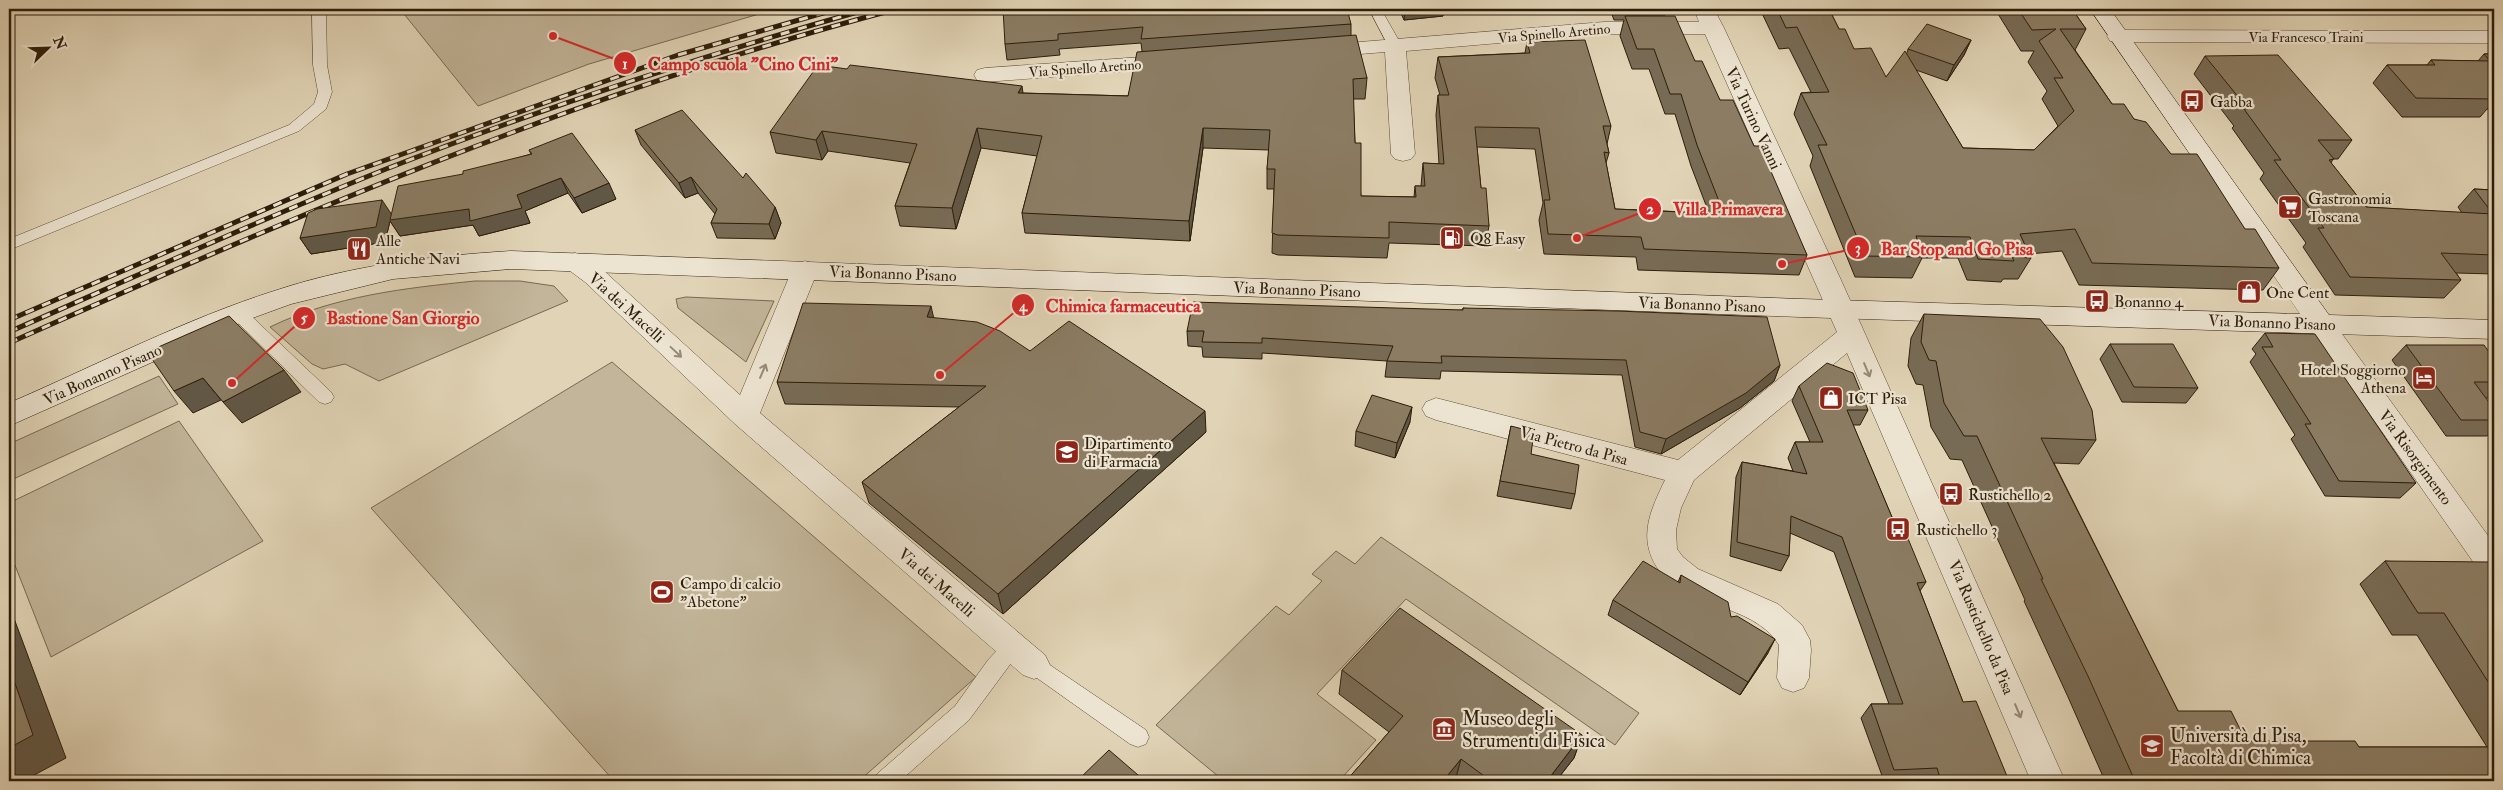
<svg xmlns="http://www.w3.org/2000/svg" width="2503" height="790" font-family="'IM FELL Double Pica',serif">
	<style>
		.green { fill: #c2b599; stroke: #786952 }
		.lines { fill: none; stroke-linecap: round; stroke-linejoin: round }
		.lane-casing { stroke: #5a4b35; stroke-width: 1 }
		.street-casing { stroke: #5a4b35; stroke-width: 1 }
		.secondary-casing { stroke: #2d1d0a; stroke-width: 1 }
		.lane { fill: #ece3d0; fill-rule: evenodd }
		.street { fill: #ece3d0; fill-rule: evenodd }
		.secondary { fill: #ece3d0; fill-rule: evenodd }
		.rail-casing { stroke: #2d1d0a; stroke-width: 5 }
		.rail { stroke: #ece3d0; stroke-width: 3; stroke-dasharray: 9; stroke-linecap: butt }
		.wall { fill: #786b55; stroke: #2d1d0a }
		.shaded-wall { fill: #615745; stroke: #2d1d0a }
		.building { fill: #8b7c63; stroke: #2d1d0a }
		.oneway { stroke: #968a77 }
		.labels { text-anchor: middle; stroke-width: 4.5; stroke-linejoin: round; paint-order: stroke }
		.far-street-label { font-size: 14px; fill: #2d1d0a; stroke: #ece3d0 }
		.poi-label { font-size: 16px; fill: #2d1d0a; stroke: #ece3d0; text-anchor: start }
		.street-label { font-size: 16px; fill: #2d1d0a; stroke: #ece3d0 }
		.near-poi-label { font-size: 19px; fill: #2d1d0a; stroke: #ece3d0; text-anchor: start }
		.leader { fill: none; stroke: #d62828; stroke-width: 2 }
		.callout-dot { fill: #d62828; stroke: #ece3d0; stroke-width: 2 }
		.mark-label { font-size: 15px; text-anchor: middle; font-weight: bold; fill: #fff }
		.callout-label { font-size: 18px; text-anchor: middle; font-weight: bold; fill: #d62828; stroke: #ece3d0; stroke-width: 4.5; stroke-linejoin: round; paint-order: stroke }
	</style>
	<rect width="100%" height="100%" fill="#e1d4b6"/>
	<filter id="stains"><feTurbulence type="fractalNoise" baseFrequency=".004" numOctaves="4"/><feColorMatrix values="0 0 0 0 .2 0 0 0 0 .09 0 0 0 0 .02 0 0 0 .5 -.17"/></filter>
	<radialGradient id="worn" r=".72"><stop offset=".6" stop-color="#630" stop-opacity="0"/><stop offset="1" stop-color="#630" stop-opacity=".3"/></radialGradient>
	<path class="green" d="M 400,9 L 776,9 L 589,64 L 478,106 Z
		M 475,281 L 520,281 L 554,286 L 568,301 L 379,381 L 345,364 L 323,369 L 312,364 L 270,327 C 334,296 405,288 475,281 Z
		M 686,297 L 774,301 L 746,362 L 678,308 L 676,299 Z
		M 612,362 L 976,677 L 859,781 L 614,781 L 371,508 Z
		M 159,376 L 178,404 L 9,481 L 9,444 Z
		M 179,421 L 263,541 L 51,657 L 9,550 L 9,503 Z
		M 1381,537 L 1639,713 L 1615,745 L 1406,599 L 1317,694 L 1376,740 L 1339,781 L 1224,781 L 1156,725 L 1276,606 L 1289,615 L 1322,581 L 1312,574 L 1336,551 L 1355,564 Z"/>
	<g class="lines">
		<defs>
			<path id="lane" d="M 312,9 L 326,9 L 327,65 L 332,92 L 326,109 L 299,131 L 9,250 L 9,239 L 289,125 L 314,104 L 318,92 L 313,65 Z
				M 1369,9 L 1381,9 L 1402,46 L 1400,49 L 1390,49 Z
				M 238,307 L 244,309 L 331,392 L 334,397 L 331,402 L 325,404 L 319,402 L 232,317 L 230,313 L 232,309 Z
				M 1013,638 L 1020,641 L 1023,647 L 969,720 L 900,781 L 874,781 L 877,774 L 955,706 L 988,660 L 1006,641 Z
				M 1034,656 L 1041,659 L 1146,730 L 1149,737 L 1146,744 L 1138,747 L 1130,744 L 1027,671 L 1024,665 L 1027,659 Z"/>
			<path id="street" d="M 1694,9 L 1714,9 L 1724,28 L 1841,280 L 2065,781 L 2031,781 L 1847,353 L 1694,480 L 1681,508 L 1676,530 L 1677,549 L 1683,557 L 1698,569 L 1778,604 L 1802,625 L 1810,640 L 1811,650 L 1809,678 L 1804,688 L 1793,692 L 1782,688 L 1777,678 L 1779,645 C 1752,601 1682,610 1656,566 C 1638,536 1651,509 1665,480 L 1436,420 L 1426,416 L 1422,409 L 1426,402 L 1436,398 L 1678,460 L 1837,332 L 1705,34 L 1604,34 L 1406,51 L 1415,154 L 1411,159 L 1403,161 L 1395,159 L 1391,154 L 1385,52 L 1323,57 L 1315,56 L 1312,51 L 1315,46 L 1323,45 L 1604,22 L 1699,22 Z
				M 2118,30 L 2494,31 L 2494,43 L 2118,42 L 2110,41 L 2107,36 L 2110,31 Z
				M 1173,55 L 1181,57 L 1184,62 L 1181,67 L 985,82 L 977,80 L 974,75 L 977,70 L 985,68 Z
				M 575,253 L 584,256 L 603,270 L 740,395 L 792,270 L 796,264 L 805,261 L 814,264 L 818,270 L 760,413 L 1045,655 L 1050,665 L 1045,675 L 1034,679 L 1023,675 L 735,424 L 585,282 L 566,268 L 562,262 L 566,256 Z
				M 2320,314 L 2329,316 L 2494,544 L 2494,580 L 2483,576 L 2311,330 L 2307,323 L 2311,316 Z"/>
			<path id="secondary" d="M 2090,9 L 2110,9 L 2329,315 L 2494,320 L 2494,339 L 1801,317 L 511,269 L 393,279 L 291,304 L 247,320 L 9,426 L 9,403 C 97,365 185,319 277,290 C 353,265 431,256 511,251 L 1801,299 L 2300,314 Z"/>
		</defs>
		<use href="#lane" class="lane-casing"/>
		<use href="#street" class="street-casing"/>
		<use href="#secondary" class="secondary-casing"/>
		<use href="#lane" class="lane"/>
		<use href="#street" class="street"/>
		<use href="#secondary" class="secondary"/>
		<defs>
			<path id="rail" d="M 9,320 L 347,174 L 678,55 L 837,9
				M 9,332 C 134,277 259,220 386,169 C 544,107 705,55 868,9
				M 9,343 C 298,214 590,89 897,9"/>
		</defs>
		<use href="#rail" class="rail-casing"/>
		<use href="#rail" class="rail"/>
	</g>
	<path class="wall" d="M 1399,9 L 1444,9 L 1443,16 L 1404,20 Z
		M 1512,9 L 1569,9 L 1514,13 Z
		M 1610,9 L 1676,9 L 1675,12 L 1665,13 L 1664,16 L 1695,61 L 1720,100 L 1754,146 L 1807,255 L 1799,275 L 1638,270 L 1636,257 L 1544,254 L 1539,220 L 1543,203 L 1535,149 L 1477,147 L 1481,188 L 1489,226 L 1485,246 L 1389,243 L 1387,258 L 1278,255 L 1272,253 L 1274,189 L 1267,189 L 1267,169 L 1269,150 L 1203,148 L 1190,241 L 1025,233 L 1022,213 L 1037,156 L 981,148 L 956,229 L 900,226 L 895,206 L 910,163 L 828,151 L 822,160 L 776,153 L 770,132 L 1022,93 L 1128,96 L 1142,51 L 1141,43 L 1059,49 L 1060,55 L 1007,60 L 1005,44 L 1019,10 L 1351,24 L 1351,35 L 1367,78 L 1365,99 L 1353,99 L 1355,143 L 1361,196 L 1414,197 L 1415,186 L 1421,186 L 1423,163 L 1439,164 L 1436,115 L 1438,95 L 1440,95 L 1435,78 L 1438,57 L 1525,53 L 1527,42 L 1611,126 L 1607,144 L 1609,153 L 1606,163 L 1615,209 L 1709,213 L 1691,166 L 1675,114 L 1665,114 L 1649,69 L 1632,69 L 1620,36 L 1624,20 L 1614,20 Z
		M 1760,9 L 1829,9 L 1839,29 L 1854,49 L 1886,77 L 1907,53 L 1908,49 L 1971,40 L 1964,55 L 1947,81 L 1916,70 L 1963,148 L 2034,150 L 2058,126 L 2042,99 L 2047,91 L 2028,62 L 2034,51 L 2021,51 L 1995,9 L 2072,9 L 2086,29 L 2075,50 L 2112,104 L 2134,119 L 2171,154 L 2245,229 L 2279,268 L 2263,290 L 2079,285 L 2062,251 L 2029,254 L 2031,258 L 2018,279 L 2003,279 L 2001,282 L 1967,280 L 1958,258 L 1922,258 L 1912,278 L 1855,277 L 1810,166 L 1813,156 L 1794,114 L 1801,93 L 1811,92 L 1789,48 L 1779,49 Z
		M 2484,54 L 2494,54 L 2494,109 L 2487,109 L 2480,117 L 2402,117 L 2373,83 L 2387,65 L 2427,65 L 2431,60 L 2478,61 Z
		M 2205,56 L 2352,140 L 2338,159 L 2333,159 L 2331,163 L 2366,207 L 2462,213 L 2458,207 L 2474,189 L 2494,190 L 2494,274 L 2456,273 L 2461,280 L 2444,298 L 2335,295 L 2303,247 L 2306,243 L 2260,179 L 2264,173 L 2232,128 L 2234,126 L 2194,74 Z
		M 635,130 L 743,178 L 775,207 L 781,223 L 775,239 L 717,238 L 711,223 L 715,214 L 698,193 L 685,198 L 641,145 Z
		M 529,150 L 616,199 L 582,213 L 568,193 L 525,211 L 530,223 L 479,236 L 473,225 L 400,236 L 390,221 L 385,242 L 311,254 L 300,238 L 391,214 L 463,174 L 531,154 Z
		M 1463,308 L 1780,365 L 1774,381 L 1740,408 L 1661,454 L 1635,447 L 1622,375 L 1441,371 L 1440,379 L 1385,377 L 1387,361 L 1262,353 L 1262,359 L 1203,357 L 1202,347 L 1188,346 L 1187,331 L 1463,310 Z
		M 1924,314 L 2096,440 L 2079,464 L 2054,463 L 2178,711 L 2246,741 L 2359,747 L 2487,747 L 2417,635 L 2392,635 L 2360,584 L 2385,561 L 2494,570 L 2494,781 L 2105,781 L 2068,697 L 2024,601 L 2025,600 L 1962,460 L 1950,459 L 1931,427 L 1923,385 L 1916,384 L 1908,366 L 1911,338 Z
		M 934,318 L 1030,351 L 1206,432 L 1003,614 L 869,503 L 862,482 L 959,407 L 785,404 L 777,382 Z
		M 2265,333 L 2416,483 L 2400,498 L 2325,496 L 2291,439 L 2295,435 L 2250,362 L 2256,354 L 2252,349 Z
		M 2110,344 L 2198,388 L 2186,403 L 2122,402 L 2100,359 Z
		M 2406,345 L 2494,359 L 2494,398 L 2485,398 L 2494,409 L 2494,428 L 2487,436 L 2446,436 L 2392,360 Z
		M 1799,386 L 1868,410 L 1860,425 L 1853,425 L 1897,529 L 1926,582 L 1920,591 L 1963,702 L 2009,781 L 1884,781 L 1861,718 L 1871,704 L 1889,704 L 1834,552 L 1790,533 L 1789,556 L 1781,571 L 1730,556 L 1736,477 L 1742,462 L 1793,471 L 1788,458 L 1795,442 L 1810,442 L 1792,401 Z
		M 1410,422 L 1395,458 L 1355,446 L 1356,431 Z
		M 1511,426 L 1531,454 L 1575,494 L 1571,509 L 1497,496 Z
		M 1681,575 L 1731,617 L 1768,653 L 1740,695 L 1608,615 L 1613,600 L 1678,582 Z
		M 1342,670 L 1582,735 L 1574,758 L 1556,781 L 1346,781 L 1389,732 L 1339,694 Z"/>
	<path class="shaded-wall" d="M 1405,9 L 1444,9 L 1443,16 L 1404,20 Z
		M 1971,40 L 1964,55 L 1947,81 L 1954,65 Z
		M 1022,86 L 1025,107 L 1018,93 Z
		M 977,128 L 981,148 L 956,229 L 952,208 Z
		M 1203,128 L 1203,148 L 1190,241 L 1189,221 Z
		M 822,131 L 828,151 L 822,160 L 816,140 Z
		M 691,177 L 698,193 L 685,198 L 679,183 Z
		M 561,178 L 568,193 L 525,211 L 530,223 L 479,236 L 473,225 L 400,236 L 390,221 L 385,242 L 311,254 L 300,238 L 382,200 L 392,215 L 469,209 L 517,195 Z
		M 609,183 L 616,199 L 582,213 L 574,198 Z
		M 775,207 L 781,223 L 775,239 L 769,224 Z
		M 931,306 L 936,328 L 927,317 Z
		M 1780,365 L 1774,381 L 1740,408 L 1661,454 L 1666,439 Z
		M 284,370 L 301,392 L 242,423 L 223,402 Z
		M 203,378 L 221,400 L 193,413 L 174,391 Z
		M 1412,407 L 1410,422 L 1395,458 L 1397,443 Z
		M 1205,411 L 1206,432 L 1003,614 L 998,594 Z
		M 9,605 L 66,758 L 23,781 L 9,781 Z
		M 1775,639 L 1768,653 L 1740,695 L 1748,682 Z
		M 1582,735 L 1574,758 L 1556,781 L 1547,781 Z
		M 1461,759 L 1455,781 L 1443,781 Z"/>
	<path class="building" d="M 1003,9 L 1019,10 L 1039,9 L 1347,9 L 1351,24 L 1141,39 L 1143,27 L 1058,34 L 1058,40 L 1005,44 Z
		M 1777,9 L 1829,9 L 1839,29 L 1845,29 L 1854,49 L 1871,48 L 1886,77 L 1905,51 L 1963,148 L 2034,150 L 2074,111 L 2054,78 L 2063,78 L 2039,41 L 2056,29 L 2032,30 L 2018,9 L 2072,9 L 2086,29 L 2060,29 L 2112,104 L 2124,104 L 2134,119 L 2146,122 L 2171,154 L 2197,154 L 2245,229 L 2255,229 L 2279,268 L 2092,263 L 2075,229 L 2020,234 L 2031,258 L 2012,257 L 2014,261 L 1978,259 L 1970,237 L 1916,236 L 1923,257 L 1865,256 L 1818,145 L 1827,145 L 1801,93 L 1829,92 L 1797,27 L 1786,28 Z
		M 1625,16 L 1675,16 L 1695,61 L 1702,61 L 1720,100 L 1733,100 L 1754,146 L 1760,146 L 1807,255 L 1644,249 L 1641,237 L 1548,234 L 1544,200 L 1550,200 L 1539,128 L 1475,127 L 1481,188 L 1486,188 L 1489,226 L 1389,222 L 1389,238 L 1278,235 L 1272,233 L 1275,169 L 1267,169 L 1270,130 L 1203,128 L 1189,221 L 1022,213 L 1042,136 L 977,128 L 952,208 L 895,206 L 917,144 L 822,131 L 816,140 L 770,132 L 818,65 L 847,69 L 850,65 L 1022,86 L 1018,93 L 1128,96 L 1137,52 L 1356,35 L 1367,78 L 1353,79 L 1355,143 L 1361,143 L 1361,196 L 1416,197 L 1415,186 L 1425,186 L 1423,163 L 1444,164 L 1438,95 L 1449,95 L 1438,57 L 1530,53 L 1527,42 L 1585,40 L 1611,126 L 1603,126 L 1609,153 L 1604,152 L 1615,209 L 1724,214 L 1697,145 L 1681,94 L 1670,94 L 1654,49 L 1637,49 Z
		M 1927,24 L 1971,40 L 1954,65 L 1908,49 Z
		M 2484,54 L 2494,54 L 2494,91 L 2488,90 L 2494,98 L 2494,99 L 2416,98 L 2387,65 L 2435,65 L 2431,60 L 2490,61 Z
		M 2278,55 L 2352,140 L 2318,140 L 2334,159 L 2329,160 L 2366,207 L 2493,214 L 2474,189 L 2494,190 L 2494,255 L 2441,253 L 2461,280 L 2350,277 L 2318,228 L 2324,228 L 2274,160 L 2281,160 L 2244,109 L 2248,109 L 2205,56 Z
		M 682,110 L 743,178 L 746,173 L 775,207 L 769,224 L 711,223 L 717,209 L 691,177 L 679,183 L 635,130 Z
		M 572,133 L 609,183 L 574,198 L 561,178 L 517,195 L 522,208 L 470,221 L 469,209 L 390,220 L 398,186 L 463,174 L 463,171 L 532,154 L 529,150 Z
		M 382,200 L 376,227 L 300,238 L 308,213 L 317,209 Z
		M 1193,302 L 1463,310 L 1463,308 L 1617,311 L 1767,317 L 1780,365 L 1746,393 L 1666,439 L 1640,432 L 1626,360 L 1441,356 L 1442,363 L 1387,361 L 1393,346 L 1262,338 L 1262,343 L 1202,342 L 1204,331 L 1187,331 Z
		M 803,303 L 931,306 L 927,317 L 977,322 L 1000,331 L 1030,351 L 1069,321 L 1205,411 L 998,594 L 862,482 L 986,386 L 777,382 Z
		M 1924,314 L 2040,319 L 2063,347 L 2092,410 L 2096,440 L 2041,438 L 2178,711 L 2231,711 L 2246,741 L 2355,741 L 2359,747 L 2494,747 L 2494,781 L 2135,781 L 2088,676 L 2041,579 L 2043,579 L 1977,436 L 1964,436 L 1944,403 L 1936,361 L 1929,360 L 1921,342 Z
		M 229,316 L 284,370 L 223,402 L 203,378 L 174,391 L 147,352 Z
		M 2265,333 L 2315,334 L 2416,483 L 2339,481 L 2305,424 L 2311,424 L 2262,347 L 2273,347 Z
		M 2110,344 L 2173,344 L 2198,388 L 2134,387 Z
		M 2406,345 L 2484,345 L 2494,359 L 2494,382 L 2474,382 L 2494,409 L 2494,420 L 2461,420 Z
		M 1827,363 L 1853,373 L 1868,410 L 1847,410 L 1897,529 L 1904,529 L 1926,582 L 1917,583 L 1963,702 L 1976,701 L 2009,781 L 1941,781 L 1937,768 L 1894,770 L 1871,704 L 1903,704 L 1842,537 L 1791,516 L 1789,556 L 1737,542 L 1742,462 L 1807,474 L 1795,442 L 1823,442 L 1799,386 Z
		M 1372,395 L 1412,407 L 1397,443 L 1356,431 Z
		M 1511,426 L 1534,432 L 1531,454 L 1579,465 L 1575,494 L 1500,481 Z
		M 1643,561 L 1680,583 L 1681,575 L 1728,602 L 1731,617 L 1737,616 L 1775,639 L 1748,682 L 1613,600 Z
		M 2385,561 L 2489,562 L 2494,570 L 2494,691 L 2444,613 L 2418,613 Z
		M 1400,608 L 1582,735 L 1547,781 L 1491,781 L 1461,759 L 1443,781 L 1346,781 L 1403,716 L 1342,670 Z
		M 9,666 L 33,735 L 9,748 Z
		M 1109,750 L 1145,781 L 1077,781 Z
		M 1629,776 L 1637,781 L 1625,781 Z"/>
	<defs><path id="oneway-shaft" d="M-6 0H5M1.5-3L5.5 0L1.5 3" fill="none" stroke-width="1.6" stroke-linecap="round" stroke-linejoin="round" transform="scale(1.25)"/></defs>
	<g class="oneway">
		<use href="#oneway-shaft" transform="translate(676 352) rotate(43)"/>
		<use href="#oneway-shaft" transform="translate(1867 370) rotate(67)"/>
		<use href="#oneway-shaft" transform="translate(763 371) rotate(-67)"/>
		<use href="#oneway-shaft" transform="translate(2018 711) rotate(67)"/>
	</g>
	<defs>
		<symbol id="bus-square" viewBox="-11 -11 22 22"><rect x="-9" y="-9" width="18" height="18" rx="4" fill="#8f2418" stroke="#ece3d0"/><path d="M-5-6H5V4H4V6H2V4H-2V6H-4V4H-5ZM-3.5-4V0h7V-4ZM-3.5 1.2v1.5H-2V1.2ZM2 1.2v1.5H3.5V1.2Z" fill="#fff"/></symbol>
		<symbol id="supermarket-square" viewBox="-11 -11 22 22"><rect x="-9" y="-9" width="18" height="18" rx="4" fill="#8f2418" stroke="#ece3d0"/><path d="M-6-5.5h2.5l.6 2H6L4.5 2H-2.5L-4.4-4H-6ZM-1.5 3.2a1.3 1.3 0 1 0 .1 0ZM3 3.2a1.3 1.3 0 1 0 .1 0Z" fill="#fff"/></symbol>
		<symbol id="fuel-square" viewBox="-11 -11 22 22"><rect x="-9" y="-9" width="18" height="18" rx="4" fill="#8f2418" stroke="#ece3d0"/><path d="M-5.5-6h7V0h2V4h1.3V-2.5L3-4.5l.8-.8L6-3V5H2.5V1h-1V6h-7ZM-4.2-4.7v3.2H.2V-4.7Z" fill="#fff"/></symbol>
		<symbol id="restaurant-square" viewBox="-11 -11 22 22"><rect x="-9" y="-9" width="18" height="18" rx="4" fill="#8f2418" stroke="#ece3d0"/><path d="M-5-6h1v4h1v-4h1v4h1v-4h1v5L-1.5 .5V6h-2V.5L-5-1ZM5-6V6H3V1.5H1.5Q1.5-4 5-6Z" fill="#fff"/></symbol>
		<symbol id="shop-square" viewBox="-11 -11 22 22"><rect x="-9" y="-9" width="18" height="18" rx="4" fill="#8f2418" stroke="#ece3d0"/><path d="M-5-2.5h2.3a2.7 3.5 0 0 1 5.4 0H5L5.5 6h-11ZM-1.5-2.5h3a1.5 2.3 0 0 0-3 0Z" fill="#fff"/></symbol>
		<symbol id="hotel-square" viewBox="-11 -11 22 22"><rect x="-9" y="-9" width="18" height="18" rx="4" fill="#8f2418" stroke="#ece3d0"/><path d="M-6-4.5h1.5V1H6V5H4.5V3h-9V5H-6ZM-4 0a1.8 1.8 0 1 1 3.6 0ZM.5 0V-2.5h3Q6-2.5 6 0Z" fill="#fff"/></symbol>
		<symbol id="university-square" viewBox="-11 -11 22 22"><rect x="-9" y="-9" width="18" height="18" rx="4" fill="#8f2418" stroke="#ece3d0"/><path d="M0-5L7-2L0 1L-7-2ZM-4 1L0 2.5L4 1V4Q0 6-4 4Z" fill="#fff"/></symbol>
		<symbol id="stadium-square" viewBox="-11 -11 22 22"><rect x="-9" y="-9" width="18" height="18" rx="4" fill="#8f2418" stroke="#ece3d0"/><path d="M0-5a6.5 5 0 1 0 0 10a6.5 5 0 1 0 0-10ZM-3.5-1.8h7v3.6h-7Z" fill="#fff"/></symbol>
		<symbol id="museum-square" viewBox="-11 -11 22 22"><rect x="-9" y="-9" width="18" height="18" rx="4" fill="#8f2418" stroke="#ece3d0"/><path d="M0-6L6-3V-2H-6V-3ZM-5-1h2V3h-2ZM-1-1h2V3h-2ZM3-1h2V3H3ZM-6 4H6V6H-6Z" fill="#fff"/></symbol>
	</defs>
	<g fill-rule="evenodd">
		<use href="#bus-square" x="2178" y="87" width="28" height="28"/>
		<use href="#supermarket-square" x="2276" y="193" width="28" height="28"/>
		<use href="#fuel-square" x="1438" y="224" width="28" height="28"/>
		<use href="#restaurant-square" x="345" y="235" width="28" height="28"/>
		<use href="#shop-square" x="2235" y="278" width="28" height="28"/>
		<use href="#bus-square" x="2083" y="287" width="28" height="28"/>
		<use href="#hotel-square" x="2410" y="364" width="28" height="28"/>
		<use href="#shop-square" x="1817" y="384" width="28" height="28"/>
		<use href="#university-square" x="1053" y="438" width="28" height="28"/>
		<use href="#bus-square" x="1937" y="480" width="28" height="28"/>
		<use href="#bus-square" x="1884" y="515" width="28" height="28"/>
		<use href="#stadium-square" x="648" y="578" width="28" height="28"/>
		<use href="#museum-square" x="1430" y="715" width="28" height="28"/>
		<use href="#university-square" x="2138" y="732" width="28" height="28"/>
	</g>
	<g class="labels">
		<g class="far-street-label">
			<text transform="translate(1554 33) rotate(-5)" y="5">Via Spinello Aretino</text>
			<text x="2306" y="42">Via Francesco Traini</text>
			<text transform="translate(1085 68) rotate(-4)" y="5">Via Spinello Aretino</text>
		</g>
		<g class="poi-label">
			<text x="2210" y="107">Gabba</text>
			<text x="2308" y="204">Gastronomia<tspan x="2308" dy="18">Toscana</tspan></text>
			<text x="1470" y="244">Q8 Easy</text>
			<text x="376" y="246">Alle<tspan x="376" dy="18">Antiche Navi</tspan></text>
			<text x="2266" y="298">One Cent</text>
			<text x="2114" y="307">Bonanno 4</text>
			<text x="2406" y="375" text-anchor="end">Hotel Soggiorno<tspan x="2406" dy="18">Athena</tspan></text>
			<text x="1848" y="404">ICT Pisa</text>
			<text x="1084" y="449">Dipartimento<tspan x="1084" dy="18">di Farmacia</tspan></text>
			<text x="1968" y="500">Rustichello 2</text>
			<text x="1916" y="535">Rustichello 3</text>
			<text x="680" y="589">Campo di calcio<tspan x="680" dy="18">"Abetone"</tspan></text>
		</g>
		<g class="street-label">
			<text transform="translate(1754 118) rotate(65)" y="6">Via Turino Vanni</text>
			<text transform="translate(893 273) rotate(2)" y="6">Via Bonanno Pisano</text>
			<text transform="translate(1297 289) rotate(2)" y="6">Via Bonanno Pisano</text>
			<text transform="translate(1702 304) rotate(2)" y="6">Via Bonanno Pisano</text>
			<text transform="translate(627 307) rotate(42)" y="6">Via dei Macelli</text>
			<text transform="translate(2272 322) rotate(2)" y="6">Via Bonanno Pisano</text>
			<text transform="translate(102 374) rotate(-24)" y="6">Via Bonanno Pisano</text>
			<text transform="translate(1574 445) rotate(15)" y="6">Via Pietro da Pisa</text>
			<text transform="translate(2416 457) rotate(54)" y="6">Via Risorgimento</text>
			<text transform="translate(937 582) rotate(41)" y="6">Via dei Macelli</text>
			<text transform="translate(1982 627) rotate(67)" y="6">Via Rustichello da Pisa</text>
		</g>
		<g class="near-poi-label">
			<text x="1462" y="725">Museo degli<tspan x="1462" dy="22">Strumenti di Fisica</tspan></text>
			<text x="2170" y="742">Università di Pisa,<tspan x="2170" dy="22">Facoltà di Chimica</tspan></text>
		</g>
	</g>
	<path class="leader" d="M553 36L625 63M1577 238L1650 209M1782 264L1858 248M940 375L1023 305M232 383L304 318"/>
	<g class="callout-dot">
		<circle cx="553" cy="36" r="5"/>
		<circle cx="1577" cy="238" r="5"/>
		<circle cx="1782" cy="264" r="5"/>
		<circle cx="940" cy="375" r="5"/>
		<circle cx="232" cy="383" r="5"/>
		<circle cx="625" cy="63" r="12"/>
		<circle cx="1650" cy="209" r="12"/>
		<circle cx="1858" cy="248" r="12"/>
		<circle cx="1023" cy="305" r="12"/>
		<circle cx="304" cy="318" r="12"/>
	</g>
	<g class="mark-label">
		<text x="625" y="69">1</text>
		<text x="1650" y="214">2</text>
		<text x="1858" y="253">3</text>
		<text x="1023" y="311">4</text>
		<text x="304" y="323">5</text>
	</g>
	<g class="callout-label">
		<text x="743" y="70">Campo scuola "Cino Cini"</text>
		<text x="1728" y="215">Villa Primavera</text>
		<text x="1957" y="255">Bar Stop and Go Pisa</text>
		<text x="1123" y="312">Chimica farmaceutica</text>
		<text x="403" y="324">Bastione San Giorgio</text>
	</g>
	<rect width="2503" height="790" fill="none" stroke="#e1d4b6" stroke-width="30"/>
	<rect x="10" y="10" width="2483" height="770" fill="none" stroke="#2d1d0a" stroke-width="2.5"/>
	<rect x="15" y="15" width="2473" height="760" fill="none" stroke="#2d1d0a"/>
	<g transform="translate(48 48) rotate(67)" stroke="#ece3d0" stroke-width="4" paint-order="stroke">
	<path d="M0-4L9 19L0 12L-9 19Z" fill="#2d1d0a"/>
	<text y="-8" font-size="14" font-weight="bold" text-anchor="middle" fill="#2d1d0a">N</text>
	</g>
	<rect width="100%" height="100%" filter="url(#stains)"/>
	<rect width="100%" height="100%" fill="url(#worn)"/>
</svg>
